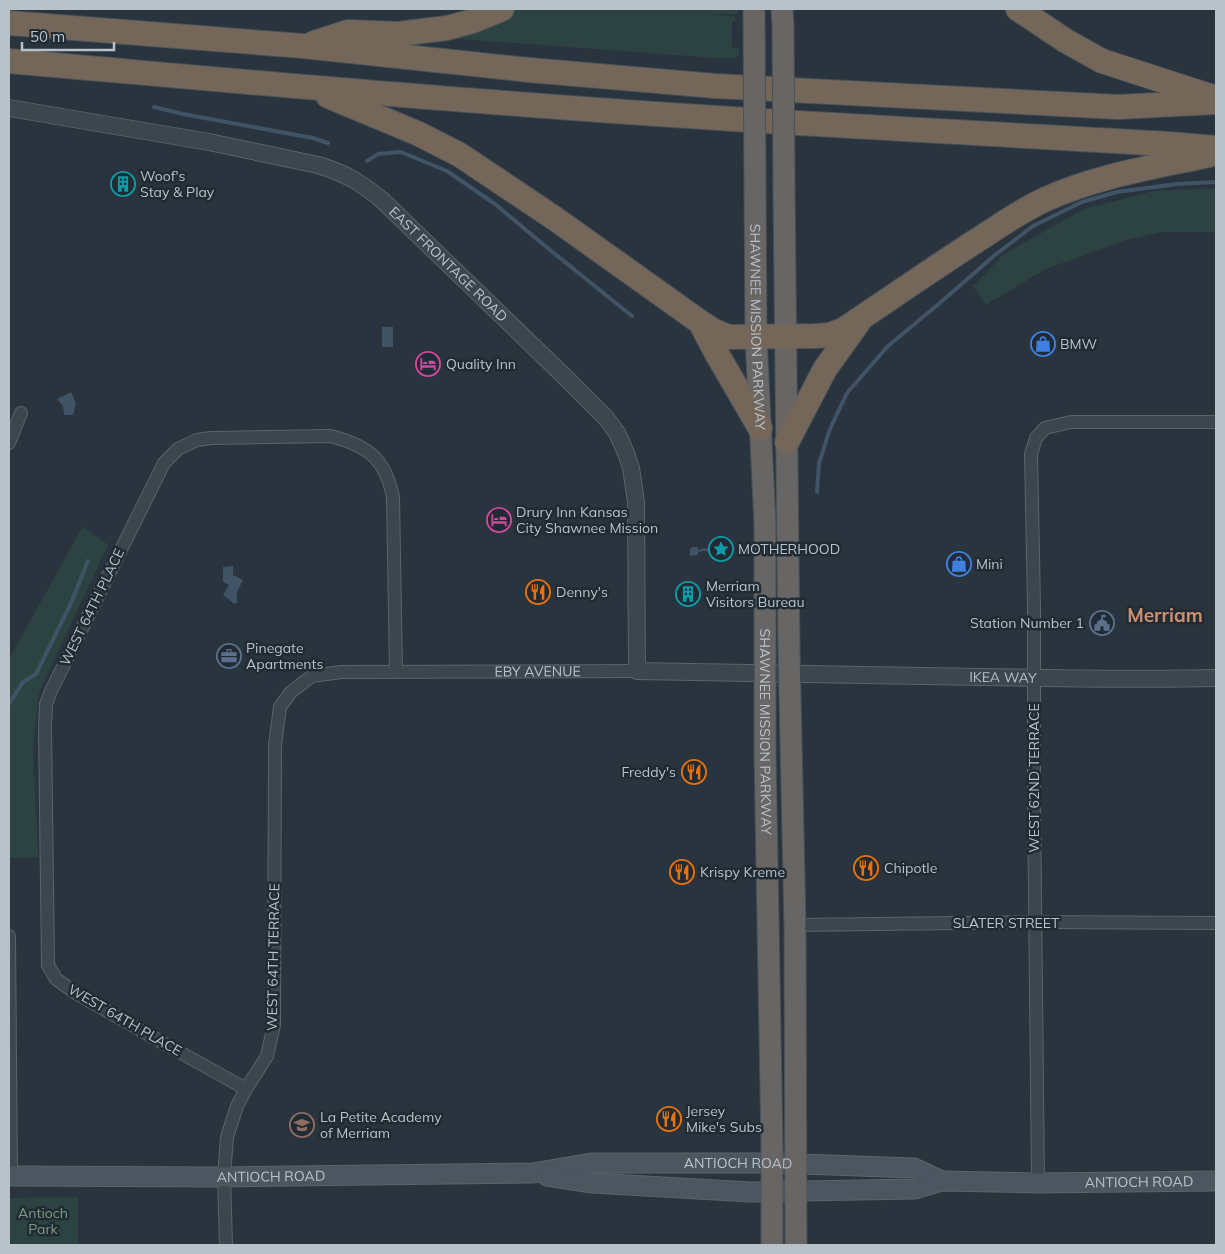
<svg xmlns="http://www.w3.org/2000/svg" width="1225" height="1254" font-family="Mulish,sans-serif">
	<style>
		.green { fill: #2d4342 }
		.water { fill: #405466 }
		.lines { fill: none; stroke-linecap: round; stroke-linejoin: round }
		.stream { stroke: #405466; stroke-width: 4 }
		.minor-casing { stroke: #5a646c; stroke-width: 14 }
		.tertiary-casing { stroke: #5a646c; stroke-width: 18 }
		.secondary-casing { stroke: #5a646c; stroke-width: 21 }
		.trunk-casing { stroke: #475159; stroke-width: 23 }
		.motorway-casing { stroke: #475159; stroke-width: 26 }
		.minor { stroke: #3c464f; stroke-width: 12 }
		.tertiary { stroke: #3c464f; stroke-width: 16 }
		.secondary { stroke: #4b5661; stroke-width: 19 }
		.trunk { stroke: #686664; stroke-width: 21 }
		.motorway { stroke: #74675a; stroke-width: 24 }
		.trunk-bridge-casing { stroke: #475159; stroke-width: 23; stroke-linecap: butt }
		.trunk-bridge { stroke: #686664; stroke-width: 21 }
		.labels { text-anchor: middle; stroke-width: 5; stroke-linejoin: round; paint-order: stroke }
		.poi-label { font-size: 14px; fill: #b9c1c9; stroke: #212b34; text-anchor: start }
		.street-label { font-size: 14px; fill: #b9c1c9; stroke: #212b34 }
		.park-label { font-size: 14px; fill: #7a9c7e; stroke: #212b34 }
		.district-label { font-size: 19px; font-weight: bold; fill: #cb8f72; stroke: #212b34 }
	</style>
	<rect width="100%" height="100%" fill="#29343e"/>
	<path class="green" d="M 508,9 L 738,9 L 738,14 L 713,14 L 713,15 L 734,16 L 737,21 L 732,21 L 732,45 L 733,47 L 739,49 L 739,54 L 735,58 L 716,58 L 448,38 Z
		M 1216,188 L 1216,232 L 1162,232 L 1126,240 L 1046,269 L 986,305 L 973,286 L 1004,254 L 1084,209 L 1153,191 Z
		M 83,526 L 108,545 L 39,692 L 33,746 L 38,857 L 9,858 L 9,659 Z
		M 78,1197 L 78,1245 L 9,1245 L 9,1198 Z"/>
	<path class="water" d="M 382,327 L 393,327 L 393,347 L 382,347 Z
		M 71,392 L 76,403 L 73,415 L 64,415 L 63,406 L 57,399 Z
		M 713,542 L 727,542 L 726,559 L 713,560 L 713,552 L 704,551 L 698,552 L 698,555 L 690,556 L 690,549 L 693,547 L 697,547 L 699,550 L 704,548 L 713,550 Z
		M 233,566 L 233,575 L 243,580 L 237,592 L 237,603 L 233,603 L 231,601 L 223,595 L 229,585 L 223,582 L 223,567 Z"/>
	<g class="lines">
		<path class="stream" d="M 154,107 L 183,114 L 313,138 L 328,143
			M 367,161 L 378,154 L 401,152 L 447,171 L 495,204 L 550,250 L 632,316
			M 817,492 L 819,463 L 830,429 L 847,393 L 888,346 L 941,302 L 995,255 L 1033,226 L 1082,202 L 1117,192 L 1177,184 L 1216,182
			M 9,704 L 23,682 L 36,674 L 71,603 L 88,561"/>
		<defs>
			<g id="minor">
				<path d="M 9,443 L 21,413"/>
				<path d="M 795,925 L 1035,922 L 1216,923"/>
				<path d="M 9,936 L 11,1176"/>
				<path d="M 246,1089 L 158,1040 L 74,992 L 56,979 L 48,965 L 45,726 L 46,704 L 51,691 L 164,463 L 178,449 L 197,440 L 211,438 L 331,436 C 368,446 385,458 393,497 L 396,671"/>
				<path d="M 1038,1183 L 1034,798 L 1034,606 L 1031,454 L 1036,438 L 1045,428 L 1071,422 L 1216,422"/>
				<path id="s1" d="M 226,1245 L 224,1177 L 227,1137 L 237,1106 L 246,1089 L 267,1056 L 274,1025 L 275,745 L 280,707 L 291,692 L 312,676 L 341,672 L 637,671"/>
			</g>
			<g id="tertiary">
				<path id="s2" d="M 9,108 L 209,142 L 318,165 C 345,173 360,182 382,200 L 564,376 L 606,418 L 617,433 L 626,453 L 631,468 L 636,502 L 637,671 C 752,674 867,676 982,677 C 1060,678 1138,680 1216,678"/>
			</g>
			<g id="secondary">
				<path id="s3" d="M 9,1176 L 224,1177 L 533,1173 L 591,1163 L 773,1163 L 914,1168 L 942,1181"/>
				<path id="s4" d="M 547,1176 L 592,1183 L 751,1192 L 915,1189 L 942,1181 L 1038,1183 L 1216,1181"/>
			</g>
			<g id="trunk">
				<path d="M 782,9 L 783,25"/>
				<path id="s5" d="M 755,187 L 756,337 L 765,524 L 765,752 L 772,1146 L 772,1245"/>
				<path d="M 784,189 L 789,650 L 795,925 L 796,1245"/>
			</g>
			<path id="motorway" d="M 1018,9 L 1066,41 L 1102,61 L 1213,97
				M 9,23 L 303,46 L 529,70 L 715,86 L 1118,107 L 1216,102
				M 314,43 L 348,32 L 398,34 L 447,28 L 473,21 L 502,9
				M 9,61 C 170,75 330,90 492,102 C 717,120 942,131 1168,144 L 1216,148
				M 328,96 L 419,134 L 460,155 L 557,220 L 700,322 L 714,331 L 729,337 L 815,336 L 829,335 L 843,330 C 888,300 931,270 976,241 C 998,227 1020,211 1044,200 C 1096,176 1154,167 1209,155
				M 700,322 L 717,354 L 760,428
				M 787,442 L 825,369 L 858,323"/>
		</defs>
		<use href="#minor" class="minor-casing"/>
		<use href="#tertiary" class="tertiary-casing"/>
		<use href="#secondary" class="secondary-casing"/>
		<use href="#trunk" class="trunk-casing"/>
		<use href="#motorway" class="motorway-casing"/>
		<use href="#minor" class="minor"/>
		<use href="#tertiary" class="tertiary"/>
		<use href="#secondary" class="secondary"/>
		<use href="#trunk" class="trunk"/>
		<use href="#motorway" class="motorway"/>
		<defs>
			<path id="trunk-bridge" d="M 754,9 L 755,187
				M 783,25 L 784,189"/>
		</defs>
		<use href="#trunk-bridge" class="trunk-bridge-casing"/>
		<use href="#trunk-bridge" class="trunk-bridge"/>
	</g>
	<defs>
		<symbol id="building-ring" viewBox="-11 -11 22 22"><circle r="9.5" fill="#212b34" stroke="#0f9aa8" stroke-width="1.5"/><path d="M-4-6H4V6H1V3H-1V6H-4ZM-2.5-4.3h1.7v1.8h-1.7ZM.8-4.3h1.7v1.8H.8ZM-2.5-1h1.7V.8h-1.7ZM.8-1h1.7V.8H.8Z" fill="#0f9aa8"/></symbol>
		<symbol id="shop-ring" viewBox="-11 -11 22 22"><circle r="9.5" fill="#212b34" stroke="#3f7fe0" stroke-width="1.5"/><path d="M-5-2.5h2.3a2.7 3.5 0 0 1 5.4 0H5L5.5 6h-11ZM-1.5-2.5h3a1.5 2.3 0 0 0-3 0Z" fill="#3f7fe0"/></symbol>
		<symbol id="hotel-ring" viewBox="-11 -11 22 22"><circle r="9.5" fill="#212b34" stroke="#d1479c" stroke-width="1.5"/><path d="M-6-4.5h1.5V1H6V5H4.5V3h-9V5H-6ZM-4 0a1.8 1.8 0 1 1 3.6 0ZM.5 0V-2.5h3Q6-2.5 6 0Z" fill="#d1479c"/></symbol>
		<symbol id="sight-ring" viewBox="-11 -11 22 22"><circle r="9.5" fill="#212b34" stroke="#0f9aa8" stroke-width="1.5"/><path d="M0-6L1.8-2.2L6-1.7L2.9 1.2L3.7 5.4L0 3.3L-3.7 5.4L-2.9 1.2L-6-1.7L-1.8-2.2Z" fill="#0f9aa8"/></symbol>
		<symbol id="restaurant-ring" viewBox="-11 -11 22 22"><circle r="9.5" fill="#212b34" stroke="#e8710a" stroke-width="1.5"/><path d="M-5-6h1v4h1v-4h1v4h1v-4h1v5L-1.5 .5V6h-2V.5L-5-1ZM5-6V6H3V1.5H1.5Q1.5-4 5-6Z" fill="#e8710a"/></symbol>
		<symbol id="civic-ring" viewBox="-11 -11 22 22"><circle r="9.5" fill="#212b34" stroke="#5c6f8a" stroke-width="1.5"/><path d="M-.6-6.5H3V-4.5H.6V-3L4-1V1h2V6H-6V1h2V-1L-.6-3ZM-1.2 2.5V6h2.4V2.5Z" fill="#5c6f8a"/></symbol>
		<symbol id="office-ring" viewBox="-11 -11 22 22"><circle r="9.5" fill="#212b34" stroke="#5c6f8a" stroke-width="1.5"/><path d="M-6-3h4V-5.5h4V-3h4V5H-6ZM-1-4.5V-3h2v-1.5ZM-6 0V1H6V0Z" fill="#5c6f8a"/></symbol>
		<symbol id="school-ring" viewBox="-11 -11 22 22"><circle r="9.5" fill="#212b34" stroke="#8d6e63" stroke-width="1.5"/><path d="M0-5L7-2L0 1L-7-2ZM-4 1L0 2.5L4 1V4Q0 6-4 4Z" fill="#8d6e63"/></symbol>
	</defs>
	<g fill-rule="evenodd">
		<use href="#building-ring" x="109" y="170" width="28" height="28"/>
		<use href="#shop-ring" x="1029" y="330" width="28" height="28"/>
		<use href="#hotel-ring" x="414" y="350" width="28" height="28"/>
		<use href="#hotel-ring" x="485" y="506" width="28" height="28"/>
		<use href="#sight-ring" x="707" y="535" width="28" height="28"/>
		<use href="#shop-ring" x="945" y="550" width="28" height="28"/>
		<use href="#restaurant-ring" x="524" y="578" width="28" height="28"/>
		<use href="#building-ring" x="674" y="580" width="28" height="28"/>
		<use href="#civic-ring" x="1088" y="609" width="28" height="28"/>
		<use href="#office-ring" x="215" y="642" width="28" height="28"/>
		<use href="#restaurant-ring" x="680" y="758" width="28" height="28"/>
		<use href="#restaurant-ring" x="852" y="854" width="28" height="28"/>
		<use href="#restaurant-ring" x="668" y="858" width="28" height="28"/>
		<use href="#restaurant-ring" x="655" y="1105" width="28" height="28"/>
		<use href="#school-ring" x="288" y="1111" width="28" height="28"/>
	</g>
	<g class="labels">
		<g class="poi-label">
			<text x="140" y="181">Woof's<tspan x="140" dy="16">Stay &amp; Play</tspan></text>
			<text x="1060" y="349">BMW</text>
			<text x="446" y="369">Quality Inn</text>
			<text x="516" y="517">Drury Inn Kansas<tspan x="516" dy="16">City Shawnee Mission</tspan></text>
			<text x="738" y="554">MOTHERHOOD</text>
			<text x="976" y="569">Mini</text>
			<text x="706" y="591">Merriam<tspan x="706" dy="16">Visitors Bureau</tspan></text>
			<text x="556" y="597">Denny's</text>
			<text x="1084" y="628" text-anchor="end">Station Number 1</text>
			<text x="246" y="653">Pinegate<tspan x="246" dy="16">Apartments</tspan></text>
			<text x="676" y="777" text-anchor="end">Freddy's</text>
			<text x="884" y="873">Chipotle</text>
			<text x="700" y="877">Krispy Kreme</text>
			<text x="686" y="1116">Jersey<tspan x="686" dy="16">Mike's Subs</tspan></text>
			<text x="320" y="1122">La Petite Academy<tspan x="320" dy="16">of Merriam</tspan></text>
		</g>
		<g class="street-label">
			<text dy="5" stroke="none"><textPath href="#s2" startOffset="480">EAST FRONTAGE ROAD</textPath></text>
			<text dy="5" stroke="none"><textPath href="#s5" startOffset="140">SHAWNEE MISSION PARKWAY</textPath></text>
			<text transform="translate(92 607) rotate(-64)" y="5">WEST 64TH PLACE</text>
			<text dy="5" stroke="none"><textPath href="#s1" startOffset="820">EBY AVENUE</textPath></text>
			<text dy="5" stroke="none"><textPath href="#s2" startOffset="1326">IKEA WAY</textPath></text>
			<text dy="5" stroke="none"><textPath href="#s5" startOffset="545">SHAWNEE MISSION PARKWAY</textPath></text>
			<text transform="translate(1034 778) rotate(-90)" y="5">WEST 62ND TERRACE</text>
			<text x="1006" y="928">SLATER STREET</text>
			<text transform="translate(273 957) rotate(-89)" y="5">WEST 64TH TERRACE</text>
			<text transform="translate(125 1020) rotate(30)" y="5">WEST 64TH PLACE</text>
			<text dy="5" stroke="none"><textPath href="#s3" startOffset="730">ANTIOCH ROAD</textPath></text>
			<text dy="5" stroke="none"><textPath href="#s3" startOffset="262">ANTIOCH ROAD</textPath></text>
			<text dy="5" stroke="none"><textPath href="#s4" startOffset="594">ANTIOCH ROAD</textPath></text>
		</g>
		<g class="park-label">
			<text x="43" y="1218">Antioch<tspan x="43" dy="16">Park</tspan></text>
		</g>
		<g class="district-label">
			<text x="1165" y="622">Merriam</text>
		</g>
	</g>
	<rect width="1225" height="1254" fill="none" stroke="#b9c1c9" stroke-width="20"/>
	<path d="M22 42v8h92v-8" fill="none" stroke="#b9c1c9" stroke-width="2.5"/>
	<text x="30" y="42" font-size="15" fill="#b9c1c9" stroke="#212b34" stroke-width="4" paint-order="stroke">50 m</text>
</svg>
